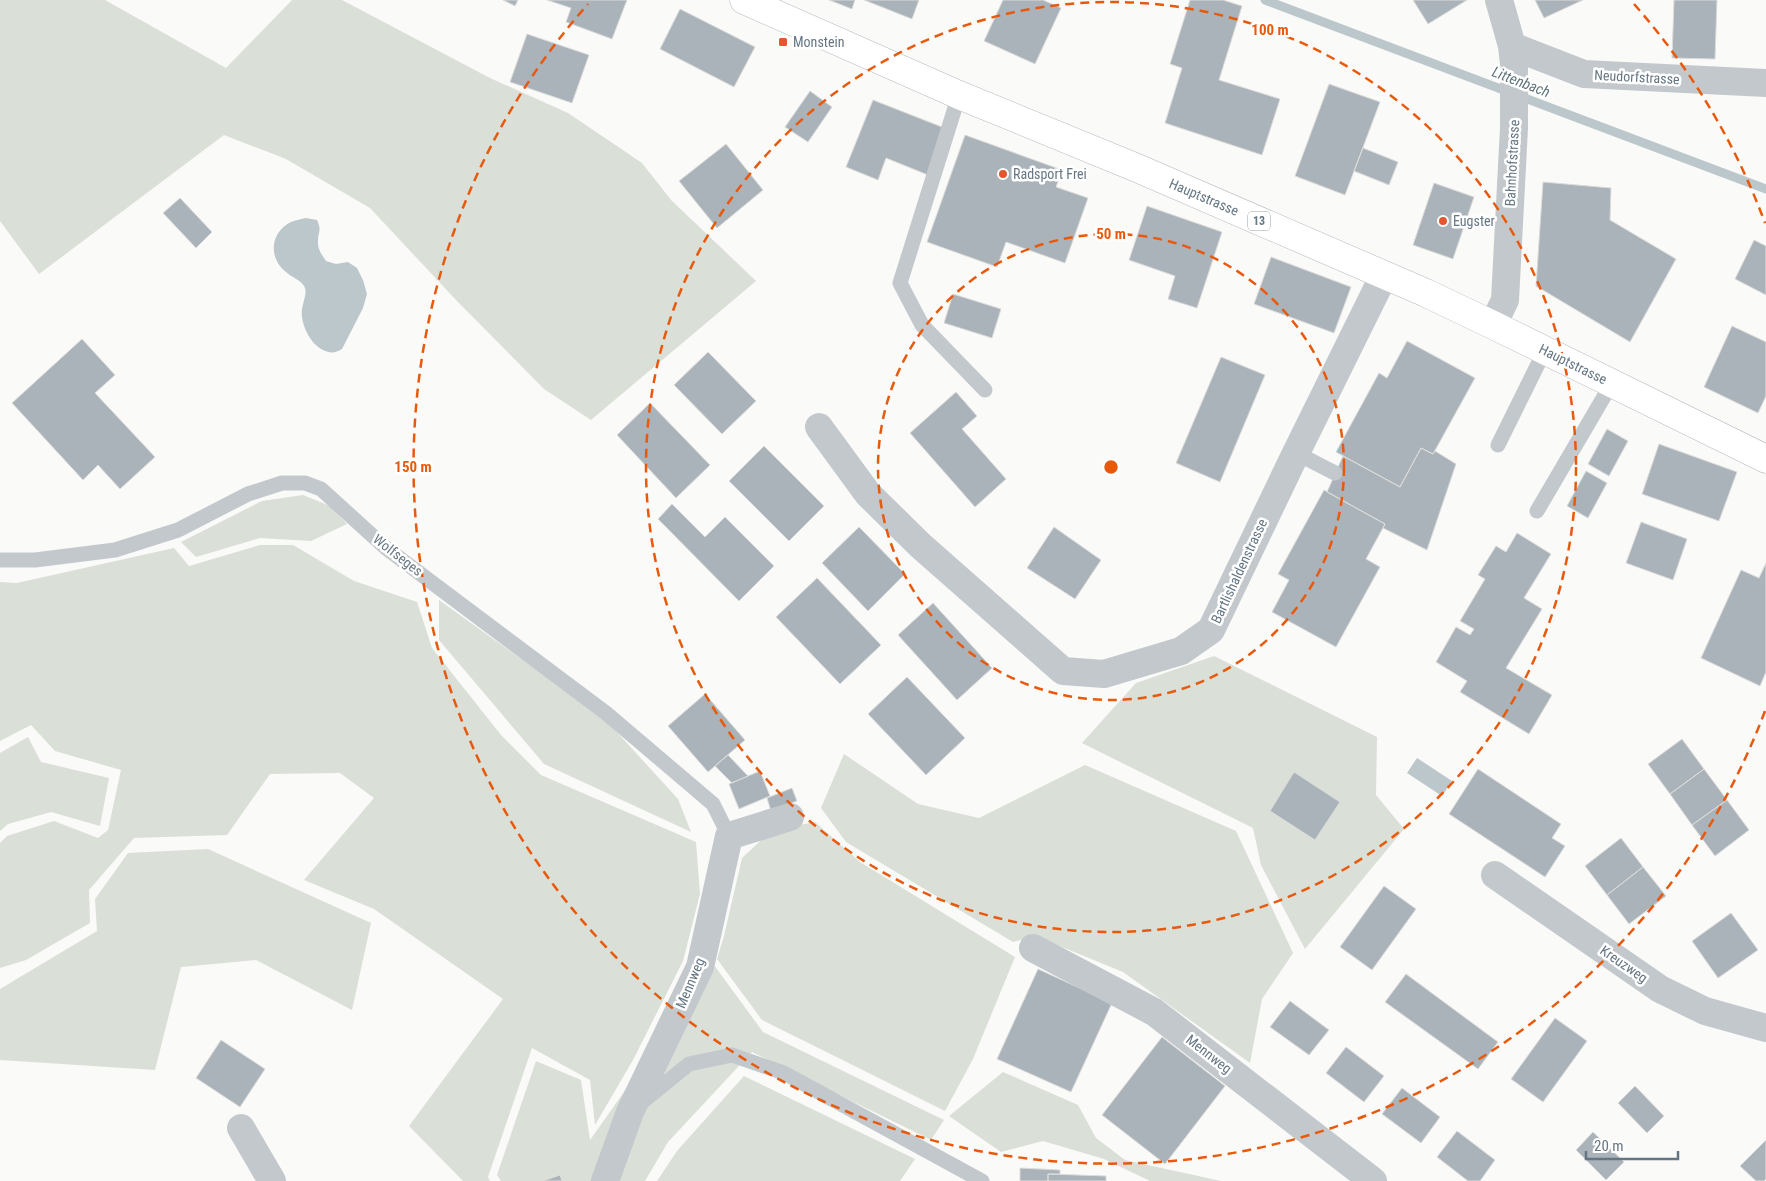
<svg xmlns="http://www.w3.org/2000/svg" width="1766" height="1181" font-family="'Roboto Condensed',sans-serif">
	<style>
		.green { fill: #dadfd7 }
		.water { fill: #bbc7cb }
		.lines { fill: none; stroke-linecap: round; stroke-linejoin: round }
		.stream { stroke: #bbc7cb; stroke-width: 9 }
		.building { fill: #aab3b9; stroke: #dcdcda }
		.primary-casing { stroke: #b5babe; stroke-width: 29 }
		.lane { stroke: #c3c8cc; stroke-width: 15 }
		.street { stroke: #c3c8cc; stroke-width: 28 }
		.primary { stroke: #fff; stroke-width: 28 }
		.ring { fill: none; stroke: #e8590c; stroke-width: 2.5; stroke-dasharray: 9 6 }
		.poi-dot { fill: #e4572e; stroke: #fff; stroke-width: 2 }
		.labels { text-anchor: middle; stroke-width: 5; stroke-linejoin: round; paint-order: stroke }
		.shield { fill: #fff; stroke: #939fa8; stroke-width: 1 }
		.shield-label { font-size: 12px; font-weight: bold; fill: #657683 }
		.poi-label { font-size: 14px; fill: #657683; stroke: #fff; text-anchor: start }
		.street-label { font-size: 14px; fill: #657683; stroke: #fff }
		.water-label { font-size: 15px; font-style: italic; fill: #60757c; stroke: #fff }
		.centre { fill: #e8590c; stroke: #fff; stroke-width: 2.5 }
		.ring-label { font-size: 15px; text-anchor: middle; font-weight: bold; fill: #e8590c; stroke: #fff; stroke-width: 5; stroke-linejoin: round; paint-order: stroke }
	</style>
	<rect width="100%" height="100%" fill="#fafaf8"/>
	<path class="green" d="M 0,0 L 105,0 L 226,68 L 292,0 L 342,0 L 490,78 L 568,113 L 642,163 L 671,200 L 756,281 L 591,420 L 544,389 L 456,300 L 370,208 L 286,159 L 224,135 L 39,274 L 0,221 Z
		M 303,495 L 330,506 L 347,524 L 311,541 L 260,538 L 196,557 L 181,542 L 262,501 Z
		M 260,545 L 293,545 L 354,581 L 417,602 L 432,648 L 501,735 L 541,775 L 696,842 L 700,894 L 683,961 L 633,1060 L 595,1125 L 590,1080 L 532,1048 L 488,1177 L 490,1181 L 463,1181 L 409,1126 L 503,999 L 374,909 L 304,880 L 374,798 L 340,773 L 270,774 L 227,835 L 134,838 L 89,890 L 90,923 L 26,960 L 0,968 L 0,843 L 7,836 L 54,821 L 98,838 L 108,830 L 121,770 L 55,751 L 31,725 L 0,741 L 0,582 L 17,583 L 174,548 L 189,566 Z
		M 439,600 L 605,719 L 678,799 L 691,832 L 544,764 L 439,640 Z
		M 1214,656 L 1377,737 L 1376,795 L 1404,829 L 1305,949 L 1261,865 L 1253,828 L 1082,743 L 1136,683 Z
		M 28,737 L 41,762 L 109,778 L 100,826 L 51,812 L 8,824 L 0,831 L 0,753 Z
		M 844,754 L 918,804 L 979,818 L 1085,765 L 1236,831 L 1293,953 L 1262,999 L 1250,1063 L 1123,972 L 1035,936 L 1013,942 L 846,842 L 821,808 Z
		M 815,822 L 860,862 L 1015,957 L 973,1059 L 945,1111 L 762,1020 L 717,959 L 724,936 L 742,858 L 772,830 Z
		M 208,849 L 371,923 L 352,1010 L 256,960 L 181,967 L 155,1070 L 0,1060 L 0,989 L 97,931 L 95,899 L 128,853 Z
		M 714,965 L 763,1032 L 944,1120 L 931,1140 L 752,1052 L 668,1142 L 645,1181 L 501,1181 L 497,1175 L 536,1061 L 581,1080 L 590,1140 Z
		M 1003,1072 L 1078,1105 L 1096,1138 L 1125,1160 L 1221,1181 L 1150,1181 L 1104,1159 L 1043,1141 L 1001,1152 L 949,1116 Z
		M 744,1076 L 915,1159 L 900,1181 L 657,1181 L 677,1151 Z"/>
	<path class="water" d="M 306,218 L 317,220 C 322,231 318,231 318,241 C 317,249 322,255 326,261 L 336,264 L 348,262 L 357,268 L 363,280 L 367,294 L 363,308 L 342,349 C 334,354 329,353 321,349 C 309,342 300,322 302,309 C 303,301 308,293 304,286 C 301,280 291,277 286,272 C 268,258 270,232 291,222 C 296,220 301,219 306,218 Z
		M 1417,758 L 1452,781 L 1442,796 L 1407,773 Z"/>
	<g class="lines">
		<path class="stream" d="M 1265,0 L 1766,189"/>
	</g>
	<path class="building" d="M 503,0 L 518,0 L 515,6 Z
		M 547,0 L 627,0 L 612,39 L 566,22 L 571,8 Z
		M 829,0 L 855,0 L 852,9 Z
		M 864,0 L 919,0 L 912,19 Z
		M 1003,0 L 1043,0 L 1061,8 L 1035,64 L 984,41 Z
		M 1190,0 L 1223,0 L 1242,6 L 1219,80 L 1280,99 L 1262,155 L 1165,123 L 1182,68 L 1170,64 Z
		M 1413,0 L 1467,0 L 1428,24 Z
		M 1535,0 L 1583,0 L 1544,18 Z
		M 1674,0 L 1717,0 L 1715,59 L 1672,58 Z
		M 680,9 L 755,47 L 734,87 L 660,49 Z
		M 527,34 L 589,55 L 572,103 L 510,82 Z
		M 1329,84 L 1380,102 L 1345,195 L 1295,176 Z
		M 810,91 L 832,107 L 808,142 L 785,127 Z
		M 873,100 L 947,129 L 928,175 L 886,158 L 878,180 L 846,167 Z
		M 965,135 L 1062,170 L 1056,187 L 1088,198 L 1065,263 L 1006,242 L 997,267 L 927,242 Z
		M 726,144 L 763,190 L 717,228 L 679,181 Z
		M 1363,148 L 1398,162 L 1389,185 L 1354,171 Z
		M 1543,182 L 1611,188 L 1610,220 L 1676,259 L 1630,342 L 1536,286 Z
		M 1434,183 L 1474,197 L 1453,259 L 1413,245 Z
		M 180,198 L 212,232 L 196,248 L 163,213 Z
		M 1147,206 L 1222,232 L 1197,308 L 1168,299 L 1175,276 L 1129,260 Z
		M 1754,240 L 1766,246 L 1766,295 L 1735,279 Z
		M 1271,257 L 1351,287 L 1334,333 L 1254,304 Z
		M 953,294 L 1001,309 L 992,338 L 944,323 Z
		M 1732,326 L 1766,342 L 1766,396 L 1758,413 L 1704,387 Z
		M 82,339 L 115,375 L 95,393 L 155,457 L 120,489 L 98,465 L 83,480 L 12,403 Z
		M 1407,341 L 1475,378 L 1433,454 L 1421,448 L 1400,487 L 1336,452 L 1379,373 L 1387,378 Z
		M 708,352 L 756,401 L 722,434 L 674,385 Z
		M 1221,357 L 1265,375 L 1220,482 L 1176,463 Z
		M 956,392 L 977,416 L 962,429 L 1006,479 L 975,507 L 910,433 Z
		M 650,403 L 710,465 L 676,498 L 617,435 Z
		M 1607,429 L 1628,441 L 1609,476 L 1588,464 Z
		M 1659,444 L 1737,472 L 1719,521 L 1642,494 Z
		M 764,446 L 824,506 L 789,541 L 729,481 Z
		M 1421,448 L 1433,454 L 1435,451 L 1456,464 L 1427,550 L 1383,528 L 1385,524 L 1327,492 L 1343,456 L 1400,487 Z
		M 1586,471 L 1607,483 L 1588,518 L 1567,506 Z
		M 1324,490 L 1385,524 L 1366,559 L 1380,567 L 1336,647 L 1272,612 L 1289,580 L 1278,574 Z
		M 672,504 L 705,537 L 725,517 L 774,566 L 739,601 L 658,519 Z
		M 1641,522 L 1687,539 L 1673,580 L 1626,563 Z
		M 859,527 L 905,574 L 868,611 L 822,563 Z
		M 1054,527 L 1101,560 L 1075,599 L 1027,568 Z
		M 1517,533 L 1551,554 L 1524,598 L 1542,609 L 1506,668 L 1552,695 L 1529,734 L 1460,692 L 1467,681 L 1436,662 L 1456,627 L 1470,635 L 1474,629 L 1460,621 L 1485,579 L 1478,575 L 1496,546 L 1506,552 Z
		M 1766,563 L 1766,672 L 1760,686 L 1701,658 L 1741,570 L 1759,578 Z
		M 817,578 L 881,645 L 840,684 L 776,617 Z
		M 933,603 L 992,668 L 957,700 L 898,635 Z
		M 907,677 L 965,738 L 926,775 L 868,714 Z
		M 705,694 L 745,740 L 708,772 L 668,726 Z
		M 1682,739 L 1704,769 L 1670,794 L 1648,764 Z
		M 728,755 L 748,776 L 732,783 L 715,766 Z
		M 1478,769 L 1561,824 L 1552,838 L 1565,846 L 1545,877 L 1449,814 Z
		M 1704,769 L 1727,800 L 1692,825 L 1670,794 Z
		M 760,771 L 770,796 L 739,809 L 729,784 Z
		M 1294,772 L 1340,802 L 1315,840 L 1270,811 Z
		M 792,788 L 797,801 L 771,811 L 767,798 Z
		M 1727,800 L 1749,830 L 1715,856 L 1692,825 Z
		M 1621,838 L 1643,867 L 1607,895 L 1585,866 Z
		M 1643,867 L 1666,896 L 1629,924 L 1607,895 Z
		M 1384,886 L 1416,909 L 1372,970 L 1340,947 Z
		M 1731,913 L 1758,950 L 1718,978 L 1692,941 Z
		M 1038,969 L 1112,1003 L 1071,1092 L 997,1059 Z
		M 1406,974 L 1498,1042 L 1478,1069 L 1385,1002 Z
		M 1290,1001 L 1329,1030 L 1309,1055 L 1270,1027 Z
		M 1555,1018 L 1587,1041 L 1543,1102 L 1511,1079 Z
		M 1162,1037 L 1225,1086 L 1165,1164 L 1102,1115 Z
		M 221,1040 L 265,1069 L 240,1107 L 196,1078 Z
		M 1346,1047 L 1384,1076 L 1364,1102 L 1326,1073 Z
		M 1635,1086 L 1664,1116 L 1647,1133 L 1618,1103 Z
		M 1402,1088 L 1440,1117 L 1421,1143 L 1382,1114 Z
		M 1457,1131 L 1495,1160 L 1480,1181 L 1468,1181 L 1437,1157 Z
		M 1593,1132 L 1624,1162 L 1606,1180 L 1576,1150 Z
		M 1766,1140 L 1766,1179 L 1764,1181 L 1756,1181 L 1740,1166 Z
		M 1020,1168 L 1060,1170 L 1060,1174 L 1048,1174 L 1048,1181 L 1020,1181 Z
		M 1048,1174 L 1106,1176 L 1106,1181 L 1048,1181 Z
		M 560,1175 L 562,1181 L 543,1181 Z"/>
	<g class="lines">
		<defs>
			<path id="primary" d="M 744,0 L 959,95 L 1137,168 L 1426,293 L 1493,325 L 1766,459"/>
		</defs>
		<use href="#primary" class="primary-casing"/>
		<path class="lane" d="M 959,95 L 900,283 L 922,325 L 985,390
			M 1498,445 L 1545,350
			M 1296,453 L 1335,473
			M 1537,511 L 1612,383
			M 0,560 L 35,560 L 115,550 L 178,530 L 248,494 L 282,483 L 305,483 L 321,489 L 386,548 L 606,713 L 713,804 L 729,836
			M 641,1103 L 689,1064 L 732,1055 L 784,1073 L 982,1181"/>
		<path class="street" d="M 1512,46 L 1584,74 L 1766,83
			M 1493,325 L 1505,300 L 1514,128 L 1514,64 L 1512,46 L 1499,0
			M 819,427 L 868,494 L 921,546 L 1063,671 L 1104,674 L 1181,651 L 1211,630 L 1296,453 L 1384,275
			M 1495,875 L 1660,989 L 1705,1011 L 1766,1028
			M 1033,948 L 1154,1012 L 1373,1181
			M 241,1128 L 272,1181
			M 605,1181 L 630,1112 L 700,967 L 729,836 L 790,817"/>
		<use href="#primary" class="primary"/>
	</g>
	<g class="ring">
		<circle cx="1111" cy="467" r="233"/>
		<circle cx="1111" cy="467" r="465"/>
		<path d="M1765 711A698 698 0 1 1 588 4M1634 4A698 698 0 0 1 1765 223"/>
	</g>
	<g class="poi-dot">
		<rect x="778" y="37" width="10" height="10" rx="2.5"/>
		<circle cx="1003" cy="174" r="5"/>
		<circle cx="1443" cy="221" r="5"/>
	</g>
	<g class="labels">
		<rect class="shield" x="1248" y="211.5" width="22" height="19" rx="4"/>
		<g class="shield-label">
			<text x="1259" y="225">13</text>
		</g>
		<g class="poi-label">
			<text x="793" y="47">Monstein</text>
			<text x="1013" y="179">Radsport Frei</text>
			<text x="1453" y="226">Eugster</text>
		</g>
		<g class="street-label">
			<text transform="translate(1637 77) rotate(3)" y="5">Neudorfstrasse</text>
			<text transform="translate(1512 163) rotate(-87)" y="5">Bahnhofstrasse</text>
			<text transform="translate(1204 197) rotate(23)" y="5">Hauptstrasse</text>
			<text transform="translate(1573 364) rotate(26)" y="5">Hauptstrasse</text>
			<text transform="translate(398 555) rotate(38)" y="5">Wolfseges</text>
			<text transform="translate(1239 571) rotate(-65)" y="5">Bartlishaldenstrasse</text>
			<text transform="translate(1624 964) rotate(35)" y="5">Kreuzweg</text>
			<text transform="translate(690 983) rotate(-67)" y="5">Mennweg</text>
			<text transform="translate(1209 1054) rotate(38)" y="5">Mennweg</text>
		</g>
		<g class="water-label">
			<text transform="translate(1521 82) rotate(21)" y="5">Littenbach</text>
		</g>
	</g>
	<circle cx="1111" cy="467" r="8" class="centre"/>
	<g class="ring-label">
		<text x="1270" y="35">100 m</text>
		<text x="1111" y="239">50 m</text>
		<text x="413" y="472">150 m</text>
	</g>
	<path d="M1586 1151v8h92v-8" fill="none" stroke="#657683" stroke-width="2.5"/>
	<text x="1594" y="1151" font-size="15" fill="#657683" stroke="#ffffff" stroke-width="4" paint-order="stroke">20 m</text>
</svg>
